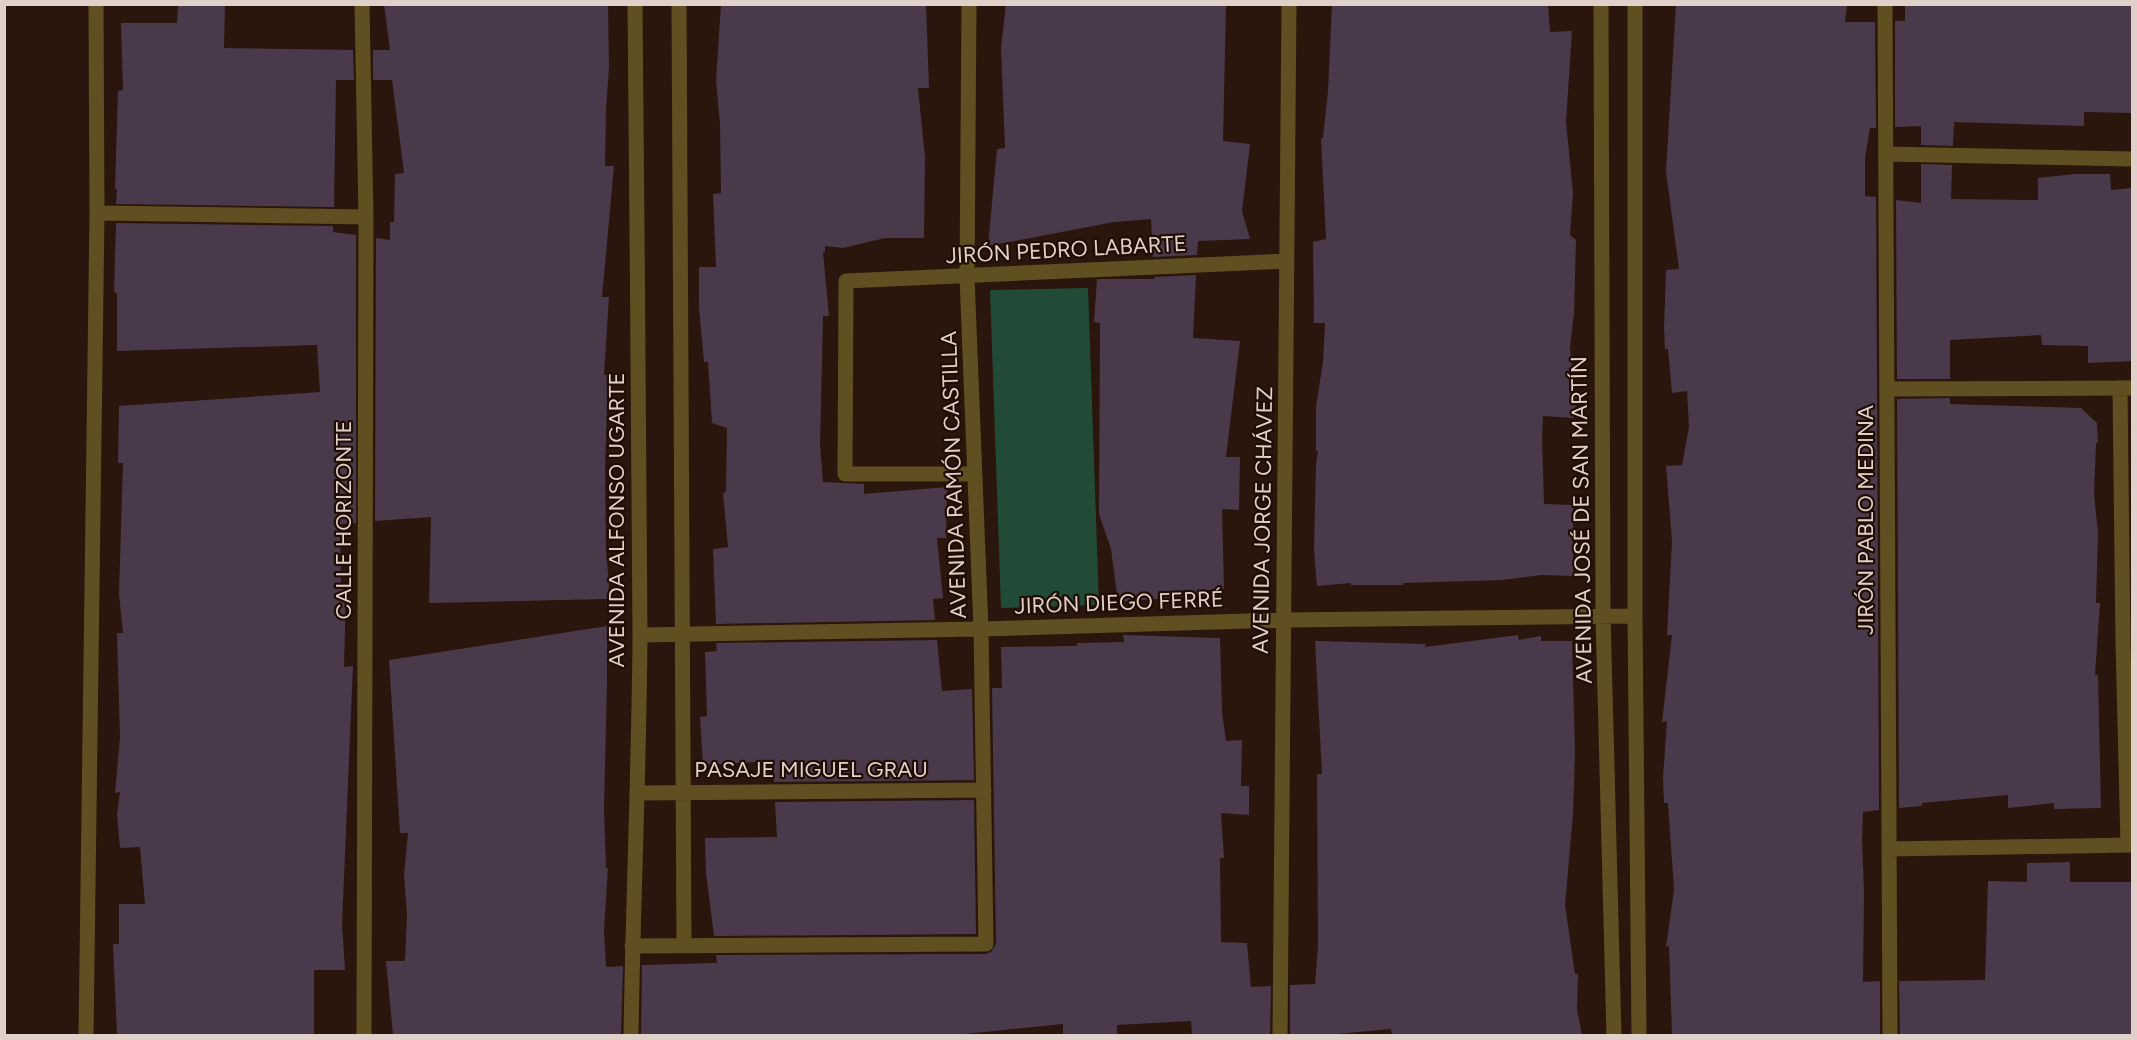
<svg xmlns="http://www.w3.org/2000/svg" width="2137" height="1040" font-family="Figtree,sans-serif">
	<style>
		.green { fill: #214b37 }
		.building { fill: #4a394a }
		.lines { fill: none; stroke-linecap: round; stroke-linejoin: round }
		.minor { stroke: #604f20; stroke-width: 15 }
		.labels { text-anchor: middle; stroke-width: 4.5; stroke-linejoin: round; paint-order: stroke }
		.street-label { font-size: 22px; fill: #dfd1ca; stroke: #200d04 }
	</style>
	<rect width="100%" height="100%" fill="#2a160c"/>
	<path class="green" d="M 1088,288 L 1099,605 L 1001,608 L 990,290 Z"/>
	<path class="building" d="M 178,4 L 225,4 L 224,48 L 353,50 L 354,80 L 336,80 L 334,207 L 116,204 L 117,189 L 115,189 L 118,91 L 123,90 L 121,23 L 177,23 Z
		M 384,4 L 608,4 L 609,68 L 606,108 L 605,166 L 614,166 L 602,297 L 609,297 L 604,375 L 608,375 L 605,469 L 606,551 L 609,585 L 607,599 L 429,603 L 431,517 L 375,521 L 376,238 L 390,240 L 390,222 L 394,222 L 395,174 L 404,173 L 392,80 L 373,80 L 373,50 L 390,50 Z
		M 721,4 L 926,4 L 929,88 L 918,88 L 925,157 L 924,238 L 885,238 L 843,248 L 825,246 L 825,252 L 823,252 L 829,316 L 823,316 L 820,445 L 823,482 L 864,484 L 864,494 L 947,487 L 946,538 L 937,538 L 943,598 L 933,599 L 935,620 L 716,624 L 713,549 L 728,547 L 723,493 L 726,492 L 727,428 L 712,423 L 708,362 L 704,362 L 699,308 L 699,267 L 716,267 L 713,194 L 721,193 L 720,124 L 716,81 Z
		M 1006,4 L 1226,4 L 1223,141 L 1250,144 L 1242,211 L 1250,239 L 1198,241 L 1197,255 L 1153,257 L 1151,219 L 1114,222 L 988,246 L 997,149 L 1005,148 L 1001,48 Z
		M 1332,4 L 1548,4 L 1550,32 L 1572,31 L 1566,122 L 1573,193 L 1570,235 L 1576,240 L 1574,313 L 1570,347 L 1574,391 L 1578,391 L 1574,418 L 1543,416 L 1542,438 L 1544,504 L 1573,505 L 1573,576 L 1541,575 L 1502,580 L 1403,583 L 1403,585 L 1351,585 L 1350,583 L 1317,586 L 1314,550 L 1316,464 L 1318,451 L 1316,451 L 1316,407 L 1323,362 L 1325,323 L 1314,323 L 1313,242 L 1326,239 L 1321,138 L 1323,138 L 1328,91 Z
		M 1676,4 L 1847,4 L 1845,22 L 1875,22 L 1876,128 L 1870,128 L 1865,158 L 1865,196 L 1876,197 L 1879,810 L 1863,812 L 1862,838 L 1864,892 L 1863,982 L 1880,981 L 1880,1035 L 1672,1035 L 1669,946 L 1666,947 L 1674,890 L 1668,803 L 1664,803 L 1663,778 L 1667,721 L 1662,722 L 1672,635 L 1667,635 L 1672,541 L 1666,466 L 1682,465 L 1689,427 L 1687,391 L 1672,393 L 1668,349 L 1665,349 L 1664,328 L 1666,270 L 1679,269 L 1666,171 Z
		M 1905,4 L 2133,4 L 2133,113 L 2084,112 L 2084,126 L 1954,122 L 1953,146 L 1921,145 L 1921,126 L 1895,127 L 1895,21 L 1905,21 Z
		M 1921,164 L 1952,165 L 1951,199 L 2038,200 L 2038,178 L 2074,174 L 2110,174 L 2111,190 L 2133,188 L 2133,361 L 2088,363 L 2088,346 L 2042,345 L 2041,335 L 1950,340 L 1950,379 L 1897,379 L 1896,200 L 1921,203 Z
		M 116,223 L 333,226 L 333,232 L 356,235 L 356,523 L 340,524 L 341,587 L 346,587 L 344,667 L 353,666 L 342,924 L 345,970 L 314,970 L 314,1035 L 117,1035 L 113,944 L 119,944 L 119,904 L 145,904 L 140,847 L 120,848 L 117,814 L 120,792 L 115,793 L 120,737 L 117,633 L 123,633 L 119,594 L 123,463 L 118,463 L 119,406 L 320,392 L 317,345 L 117,351 L 117,293 L 114,292 Z
		M 1196,275 L 1193,338 L 1240,341 L 1226,457 L 1240,457 L 1239,510 L 1222,509 L 1224,589 L 1208,590 L 1210,595 L 1118,602 L 1111,549 L 1099,514 L 1100,323 L 1094,322 L 1097,279 L 1154,279 L 1154,277 Z
		M 1950,398 L 1950,404 L 2081,408 L 2097,423 L 2098,443 L 2096,443 L 2094,494 L 2098,533 L 2096,603 L 2100,603 L 2095,675 L 2098,675 L 2101,808 L 2054,809 L 2054,803 L 2008,808 L 2008,795 L 1922,803 L 1922,806 L 1899,808 L 1897,399 Z
		M 607,626 L 607,682 L 604,808 L 606,868 L 608,868 L 604,930 L 606,967 L 623,966 L 621,1035 L 393,1035 L 386,961 L 405,961 L 407,914 L 404,875 L 408,833 L 400,833 L 389,660 Z
		M 1123,635 L 1220,638 L 1222,712 L 1226,741 L 1242,740 L 1241,786 L 1249,786 L 1249,815 L 1221,813 L 1224,858 L 1220,858 L 1221,942 L 1247,943 L 1251,987 L 1271,986 L 1270,1035 L 1192,1035 L 1191,1021 L 1117,1025 L 1117,1035 L 1063,1035 L 1063,1024 L 955,1035 L 641,1035 L 642,965 L 717,963 L 716,955 L 986,954 L 991,952 L 996,944 L 992,688 L 1002,688 L 1001,647 L 1077,646 L 1077,643 L 1124,642 Z
		M 1518,635 L 1519,640 L 1541,636 L 1541,641 L 1572,641 L 1575,751 L 1573,814 L 1565,905 L 1575,974 L 1578,974 L 1577,1010 L 1582,1035 L 1392,1035 L 1391,1029 L 1326,1035 L 1290,1035 L 1290,985 L 1315,984 L 1318,945 L 1317,774 L 1322,774 L 1315,641 L 1426,644 L 1425,647 Z
		M 937,640 L 942,691 L 972,689 L 974,780 L 774,782 L 773,761 L 703,765 L 700,717 L 707,716 L 705,652 L 717,651 L 716,643 Z
		M 974,800 L 976,934 L 714,936 L 706,873 L 705,838 L 777,837 L 775,802 Z
		M 2070,862 L 2070,882 L 2133,882 L 2133,1035 L 1900,1035 L 1899,981 L 1985,980 L 1988,881 L 2027,882 L 2027,863 Z"/>
	<g class="lines">
		<path class="minor" d="M 362,4 L 366,217 L 364,1036
			M 679,4 L 684,946
			M 1601,4 L 1603,615 L 1614,1036
			M 1635,4 L 1635,616 L 1639,1036
			M 1885,4 L 1890,1036
			M 1886,154 L 2132,159
			M 97,213 L 366,217
			M 2120,388 L 2123,642 L 2128,845
			M 1887,389 L 2132,388
			M 975,474 L 845,474 L 846,281 L 1287,261
			M 640,635 L 981,629 L 1284,620 L 1635,616
			M 638,793 L 984,790
			M 1889,849 L 2132,845
			M 632,946 L 986,944 L 981,629 L 967,277 L 969,4
			M 86,1036 L 97,213 L 96,4
			M 631,1036 C 633,902 639,770 640,637 C 640,426 636,215 635,4
			M 1280,1036 L 1289,4"/>
	</g>
	<g class="labels">
		<g class="street-label">
			<text transform="translate(1066 249) rotate(-3)" y="8">JIRÓN PEDRO LABARTE</text>
			<text transform="translate(953 475) rotate(-92)" y="8">AVENIDA RAMÓN CASTILLA</text>
			<text transform="translate(343 520) rotate(-90)" y="8">CALLE HORIZONTE</text>
			<text transform="translate(616 520) rotate(-90)" y="8">AVENIDA ALFONSO UGARTE</text>
			<text transform="translate(1262 520) rotate(-89)" y="8">AVENIDA JORGE CHÁVEZ</text>
			<text transform="translate(1581 520) rotate(-91)" y="8">AVENIDA JOSÉ DE SAN MARTÍN</text>
			<text transform="translate(1865 520) rotate(-90)" y="8">JIRÓN PABLO MEDINA</text>
			<text transform="translate(1119 602) rotate(-2)" y="8">JIRÓN DIEGO FERRÉ</text>
			<text x="811" y="777">PASAJE MIGUEL GRAU</text>
		</g>
	</g>
	<rect width="2137" height="1040" fill="none" stroke="#dfd1ca" stroke-width="12"/>
</svg>
